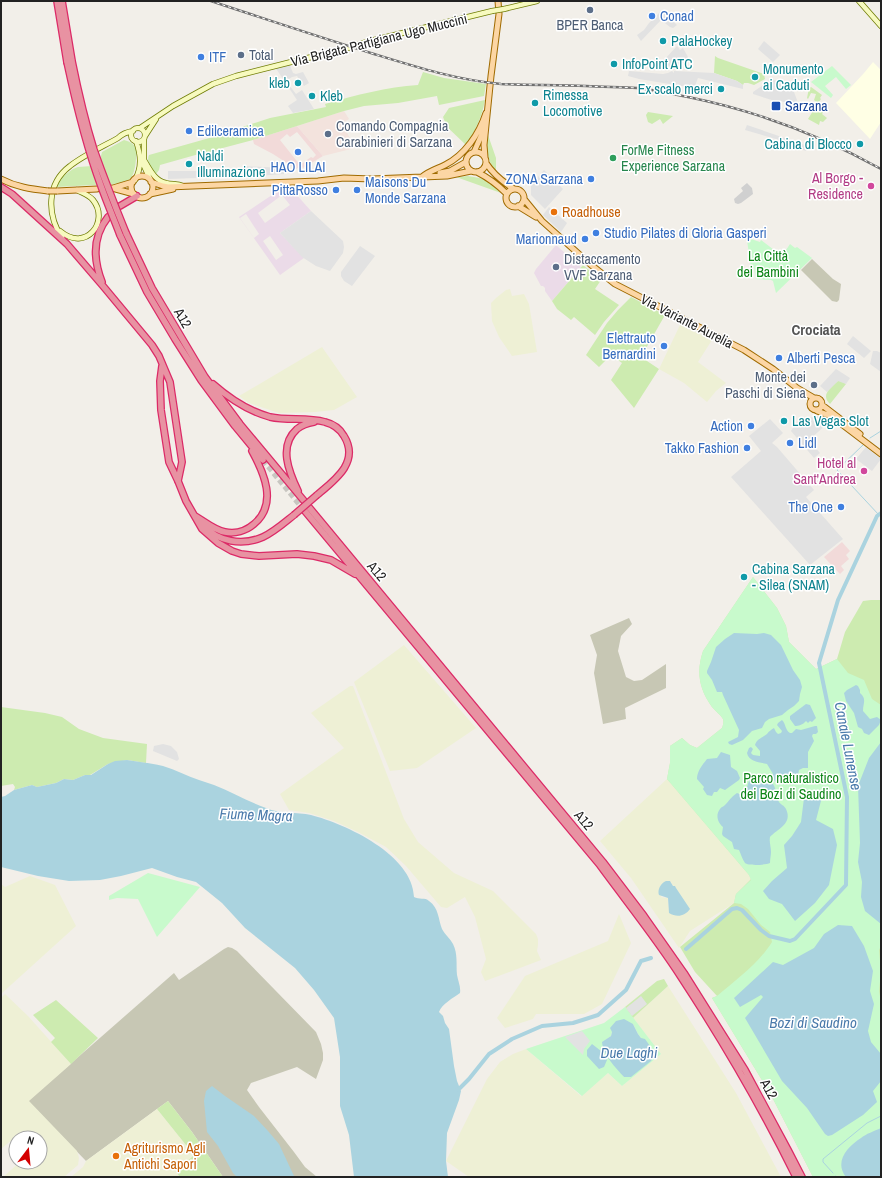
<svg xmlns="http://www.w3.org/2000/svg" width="882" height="1178" font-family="'Archivo Narrow',sans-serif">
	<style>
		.commercial { fill: #f2dad9; fill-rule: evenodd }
		.industrial { fill: #ebdbe8; fill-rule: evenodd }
		.education { fill: #ffffe5 }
		.religious { fill: #d0d0d0 }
		.military { fill: #f3e3dd }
		.construction { fill: #c7c7b4 }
		.farmland { fill: #eef0d5; fill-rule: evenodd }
		.grass { fill: #cdebb0 }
		.park { fill: #c8facc; fill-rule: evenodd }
		.parking { fill: #e2e2e2 }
		.water { fill: #aad3df }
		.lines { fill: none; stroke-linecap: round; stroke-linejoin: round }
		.stream { stroke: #aad3df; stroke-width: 1 }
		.canal { stroke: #aad3df; stroke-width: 4 }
		.motorway-tunnel { stroke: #c8c6c1; stroke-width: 5.5; stroke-dasharray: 5.5 3; stroke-linecap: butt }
		.secondary-casing { stroke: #707d05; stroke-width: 6 }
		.primary-casing { stroke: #a06b00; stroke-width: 7 }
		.motorway-casing { stroke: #dc2a67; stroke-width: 8 }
		.secondary { stroke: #f7fabf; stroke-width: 4.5 }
		.primary { stroke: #fcd6a4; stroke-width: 5 }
		.motorway { stroke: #e892a2; stroke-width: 5.5 }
		.rail-casing { stroke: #707070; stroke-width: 2.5 }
		.rail { stroke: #fff; stroke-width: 1; stroke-dasharray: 3; stroke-linecap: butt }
		.secondary-bridge-casing { stroke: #707d05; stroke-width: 6; stroke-linecap: butt }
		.primary-bridge-casing { stroke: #a06b00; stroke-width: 7; stroke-linecap: butt }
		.motorway-bridge-casing { stroke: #dc2a67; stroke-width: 8; stroke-linecap: butt }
		.secondary-bridge { stroke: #f7fabf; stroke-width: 4.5 }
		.primary-bridge { stroke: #fcd6a4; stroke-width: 5 }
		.motorway-bridge { stroke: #e892a2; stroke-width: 5.5 }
		.service-dot { fill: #5c6f8a; stroke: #fff; stroke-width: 1.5 }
		.shop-dot { fill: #3f7fe0; stroke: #fff; stroke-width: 1.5 }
		.culture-dot { fill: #0f9aa8; stroke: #fff; stroke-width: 1.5 }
		.transit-dot { fill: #1a4fb4; stroke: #fff; stroke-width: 1.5 }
		.leisure-dot { fill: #2e9e5b; stroke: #fff; stroke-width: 1.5 }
		.hotel-dot { fill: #d1479c; stroke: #fff; stroke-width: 1.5 }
		.food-dot { fill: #e8710a; stroke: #fff; stroke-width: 1.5 }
		.labels { text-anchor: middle; stroke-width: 3; stroke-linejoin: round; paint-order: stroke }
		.shop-label { font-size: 14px; fill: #366cbe; stroke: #fff; text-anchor: start }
		.service-label { font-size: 14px; fill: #4e5e75; stroke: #fff; text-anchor: start }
		.street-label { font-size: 14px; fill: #222; stroke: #fff }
		.culture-label { font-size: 14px; fill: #0d838f; stroke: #fff; text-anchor: start }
		.transit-label { font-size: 14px; fill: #164399; stroke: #fff; text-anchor: start }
		.leisure-label { font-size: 14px; fill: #27864d; stroke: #fff; text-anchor: start }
		.hotel-label { font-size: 14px; fill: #b23c85; stroke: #fff; text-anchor: end }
		.food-label { font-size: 14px; fill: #c56008; stroke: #fff; text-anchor: start }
		.park-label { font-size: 14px; fill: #0c8416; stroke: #fff }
		.neighbourhood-label { font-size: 15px; font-weight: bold; fill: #555; stroke: #fff }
		.water-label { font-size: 15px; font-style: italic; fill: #4a7aab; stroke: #fff }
	</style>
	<rect width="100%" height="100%" fill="#f2efe9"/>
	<path class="commercial" d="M 297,126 L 323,156 L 303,168 L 301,166 L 296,169 L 273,154 L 254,144 L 253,140 ZM 297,132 L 316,155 L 313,158 L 311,157 L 300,165 L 280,140 L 287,134 L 290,137 Z
		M 842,542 L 850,551 L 846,555 L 849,559 L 841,566 L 844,570 L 840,574 L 824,557 Z"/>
	<path class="industrial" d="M 282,190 L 295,193 L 311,211 L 280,233 L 304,258 L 280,275 L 239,217 L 275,193 ZM 282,195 L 290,205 L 265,223 L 258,213 ZM 246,214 L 259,234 L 254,238 L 240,218 ZM 270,236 L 283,255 L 276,260 L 263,241 Z
		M 556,245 L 574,261 L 573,263 L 575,265 L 578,264 L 581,267 L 552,301 L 545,291 L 545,288 L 543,286 L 541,286 L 534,273 L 536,269 Z"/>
	<path class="education" d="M 873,62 L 880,69 L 881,69 L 881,122 L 870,139 L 836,103 L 864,73 Z"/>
	<path class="religious" d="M 747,183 L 752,188 L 753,194 L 741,203 L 738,204 L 735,203 L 734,199 L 743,191 L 741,188 Z"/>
	<path class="military" d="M 344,111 L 349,119 L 342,123 L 355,148 L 323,156 L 297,126 Z"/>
	<path class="construction" d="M 812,259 L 833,279 L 841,284 L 839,300 L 837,302 L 832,301 L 801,270 Z
		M 629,618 L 632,624 L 621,636 L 618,651 L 626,677 L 634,681 L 642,680 L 666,664 L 666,688 L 625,708 L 626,719 L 603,724 L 594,673 L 597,655 L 590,635 Z
		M 228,947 L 232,948 L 237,951 L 316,1032 L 321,1044 L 323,1053 L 323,1060 L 316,1079 L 297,1067 L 251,1083 L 247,1090 L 259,1107 L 294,1152 L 305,1167 L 317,1177 L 223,1177 L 192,1132 L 168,1101 L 86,1161 L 28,1101 L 174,973 L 179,980 L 224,949 Z"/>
	<path class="farmland" d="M 510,289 L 512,296 L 524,294 L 529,304 L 537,352 L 512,356 L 499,337 L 492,321 L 491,303 L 496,298 L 506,290 Z
		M 680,325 L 712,340 L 698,362 L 726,383 L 716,391 L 707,402 L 684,383 L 659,369 Z
		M 322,347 L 357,397 L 334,410 L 315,412 L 279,413 L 249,403 L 239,396 Z
		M 404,645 L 476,728 L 417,768 L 390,771 L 354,682 Z
		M 350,686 L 353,686 L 404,819 L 418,842 L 454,873 L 493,891 L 536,934 L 538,939 L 538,945 L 537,951 L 541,960 L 485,981 L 481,972 L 486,959 L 475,917 L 465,897 L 447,908 L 441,907 L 406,866 L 386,847 L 358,832 L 334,821 L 309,813 L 289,810 L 280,794 L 344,748 L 311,713 Z
		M 667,779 L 749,875 L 751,879 L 736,894 L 734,903 L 690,931 L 679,948 L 631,878 L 600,841 ZM 670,881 L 673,886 L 675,886 L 681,915 L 673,915 L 669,910 L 668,898 L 661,897 Z
		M 30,876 L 55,885 L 76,926 L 1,994 L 1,884 L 5,887 Z
		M 619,914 L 631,943 L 602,1004 L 584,1014 L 536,1014 L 533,1019 L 505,1028 L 497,1018 L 525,976 L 608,941 Z
		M 668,986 L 736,1093 L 781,1177 L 469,1177 L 446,1161 L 487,1079 L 500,1062 L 513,1054 L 526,1049 L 581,1096 L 608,1073 L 622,1086 L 661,1054 L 633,1018 Z
		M 5,994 L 28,1016 L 71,1064 L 29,1101 L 77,1151 L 79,1158 L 78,1165 L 64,1177 L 3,1177 L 20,1162 L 40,1162 L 40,1138 L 23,1138 L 19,1134 L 1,1149 L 1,998 Z
		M 157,1109 L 194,1155 L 176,1172 L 180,1177 L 71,1177 L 83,1167 L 86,1161 Z"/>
	<path class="grass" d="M 715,56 L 718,58 L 764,74 L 765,79 L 754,85 L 748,83 L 744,83 L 743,85 L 737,81 L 714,73 Z
		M 423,72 L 444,78 L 486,84 L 484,96 L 439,105 L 437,96 L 398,103 L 364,106 L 344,111 L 253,140 L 219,149 L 207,153 L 204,155 L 199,154 L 160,165 L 159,170 L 156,174 C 151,169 146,162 149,155 L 213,137 L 211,133 L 215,130 L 218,134 L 221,134 L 270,118 L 326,107 L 325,104 C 356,95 387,87 418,85 Z
		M 811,87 L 822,95 L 820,98 L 821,99 L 819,102 L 826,108 L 822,114 L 827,118 L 823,122 L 820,121 L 819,125 L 808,119 L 816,106 L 814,104 L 816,102 L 814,100 L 816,94 L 811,93 L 808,99 L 807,98 L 809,88 Z
		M 485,100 C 482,117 475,132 466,145 L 444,124 L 445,122 L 443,117 L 449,108 Z
		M 648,112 L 673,116 L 663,124 L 660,119 L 652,124 L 648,122 L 646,115 Z
		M 488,135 L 496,158 L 496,171 C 487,161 486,148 488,135 Z
		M 124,140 C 128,141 133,143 135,147 C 138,152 135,174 131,178 C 126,183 119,183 113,184 L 56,187 L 62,177 L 73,169 L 78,167 L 92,166 L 100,160 L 102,152 Z
		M 468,176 L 485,179 L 490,182 L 501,193 L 456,177 Z
		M 583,265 L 601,280 L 595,289 L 619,305 L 604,322 L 595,335 L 574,317 L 571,320 L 557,309 L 552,301 Z
		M 631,297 L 665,315 L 641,357 L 659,369 L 634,408 L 611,380 L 622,363 L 611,355 L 599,367 L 586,355 L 607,323 L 618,310 Z
		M 839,380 L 846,384 L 830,404 C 820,395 831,387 839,380 Z
		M 753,577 L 777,608 L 786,626 L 789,642 L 816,669 L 837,659 L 845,632 L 863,601 L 871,600 L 881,600 L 881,1055 L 840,1177 L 838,1175 L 836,1177 L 813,1177 L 771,1095 L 712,998 L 717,996 L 695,972 L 680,947 L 734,903 L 736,894 L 751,879 L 749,875 L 667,779 L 670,763 L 670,746 L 682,738 L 690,745 L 697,748 L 722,728 C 723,725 724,722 723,719 C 720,714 715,711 712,707 C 699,689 696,672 703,651 Z
		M 1,707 L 45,713 L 62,717 L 79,729 L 103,738 L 147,744 L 146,763 L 127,760 L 108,764 L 90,775 L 85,775 L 73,780 L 64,779 L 56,783 L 37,787 L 32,785 L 14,790 L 15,787 L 13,784 L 1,786 Z
		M 664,979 L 668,986 L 633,1018 L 625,1007 L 657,981 Z
		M 56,1000 L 98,1038 L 71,1064 L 51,1042 L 55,1038 L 33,1015 Z
		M 168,1101 L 192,1132 L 223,1177 L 180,1177 L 176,1172 L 194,1155 L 157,1109 Z"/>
	<path class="park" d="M 832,66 L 851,85 L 846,89 L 836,77 L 825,86 L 833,95 L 831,98 L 811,82 Z
		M 748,238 L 760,242 L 761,240 L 778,253 L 784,253 L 790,244 L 795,248 L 797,247 L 812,258 L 776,293 L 773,281 L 771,280 L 756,279 L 754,268 L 751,268 L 747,240 Z
		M 753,577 L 777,608 L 786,626 L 789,642 L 816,669 L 837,659 L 848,673 L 864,680 L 872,699 L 881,705 L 881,946 L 879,950 L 881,972 L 879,991 L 881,1002 L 881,1177 L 840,1177 L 838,1175 L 836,1177 L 813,1177 L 771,1095 L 712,998 L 717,996 C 736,980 759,963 772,942 L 770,932 L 761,925 L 748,909 L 741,904 L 734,903 L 736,894 L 751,880 L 749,875 L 667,779 L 670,763 L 670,746 L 682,738 L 690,745 L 697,748 L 722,728 C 723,725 724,722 723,719 C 720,714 715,711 712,707 C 699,689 696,672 703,651 Z
		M 148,873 L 200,887 L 157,937 L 138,899 L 117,898 L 109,900 L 109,896 Z
		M 625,1007 L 661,1054 L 622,1086 L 608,1073 L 582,1096 L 526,1049 L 604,1023 ZM 633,1024 L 638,1034 L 641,1038 L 624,1077 L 605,1052 L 603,1042 L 611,1036 L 612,1032 Z"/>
	<path class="parking" d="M 661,11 L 663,11 L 677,25 L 673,28 L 670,27 L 661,20 L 641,41 L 637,35 L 644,30 L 649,23 Z
		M 764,41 L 780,55 L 773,62 L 758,49 Z
		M 677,46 L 680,50 L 683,48 L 688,57 L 686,59 L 686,61 L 672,69 L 670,68 L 668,65 L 664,62 L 664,60 Z
		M 289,63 L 293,73 L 296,74 L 303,72 L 309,83 L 304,86 L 297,76 L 292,77 L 286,81 L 296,94 L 302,90 L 314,109 L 293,113 L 288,106 L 297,100 L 275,67 Z
		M 629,71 L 663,74 L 668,73 L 672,71 L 674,73 L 674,71 L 714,73 L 737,81 L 743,85 L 743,89 L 698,78 L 694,88 L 639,79 L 628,76 Z
		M 772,79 L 788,86 L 794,92 L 797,100 L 795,106 L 799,109 L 799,111 L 789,108 L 790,104 L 781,101 L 778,102 L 753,94 L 753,92 Z
		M 747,125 L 808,146 L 806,151 L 776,139 L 745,130 Z
		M 283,164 L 285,166 L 284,174 L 243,177 L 243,166 L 283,168 Z
		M 544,170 L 563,189 L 545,209 L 531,195 L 531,185 Z
		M 168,171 L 197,171 L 197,178 L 168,179 Z
		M 549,207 L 567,223 L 561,232 L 543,215 Z
		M 311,211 L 343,241 L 344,247 L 343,253 L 330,271 L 316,266 L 302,257 L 280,233 Z
		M 360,246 L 375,256 L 352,286 L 344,281 L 341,276 L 341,272 Z
		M 853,336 L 871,351 L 864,358 L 847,344 Z
		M 873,351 L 877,351 L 881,353 L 881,372 L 870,364 Z
		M 836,369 L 850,378 L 846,384 L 838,381 L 827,392 L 820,386 Z
		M 815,416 L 821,417 L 827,424 L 809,440 L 820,453 L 814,458 L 791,431 L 794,426 L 798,422 Z
		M 770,419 L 783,433 L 772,443 L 777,447 L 814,490 L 806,497 L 843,539 L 810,565 L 731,477 L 761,451 L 749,436 Z
		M 866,447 L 881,459 L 872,471 L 856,459 Z
		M 163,744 L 171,746 L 177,752 L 179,759 L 177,761 L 153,751 L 154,746 Z
		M 641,996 L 647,1004 L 632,1016 L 626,1008 Z
		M 582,1031 L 590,1041 L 584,1049 L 583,1055 L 565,1037 Z"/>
	<path class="water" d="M 734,633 L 757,634 L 764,633 L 771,635 L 781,645 L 793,670 L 800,680 L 802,687 L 800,694 L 799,701 L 794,706 L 788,710 L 782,715 L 769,719 L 765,722 L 762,728 L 752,731 L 743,740 L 732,745 L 729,744 L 728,742 L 738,737 L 739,730 L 723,695 L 722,692 L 717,692 L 712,680 L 707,673 L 707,671 L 711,662 L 716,647 L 725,639 Z
		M 856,685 L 858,686 L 860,690 L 860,693 C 867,699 863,703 863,711 L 870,719 L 877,717 L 881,720 L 879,725 L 869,735 L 864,733 L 862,729 L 858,727 L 854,713 L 846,701 L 844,693 L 847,690 Z
		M 806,704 L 810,705 L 816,718 L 812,722 L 810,721 L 808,723 L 806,721 C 803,725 798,726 795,726 L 790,719 L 790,716 Z
		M 782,720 C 786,724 785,730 790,733 L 792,733 L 796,729 L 801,730 L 815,726 L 817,726 L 818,732 L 816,734 L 813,734 L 812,736 L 814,741 L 808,752 L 808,768 L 803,768 L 799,770 L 798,775 L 796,776 L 782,778 L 776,782 L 773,779 L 773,774 L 767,764 C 759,762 749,762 747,753 L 749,748 L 751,747 L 753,749 L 751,753 L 753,755 L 760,756 L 760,751 L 755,745 C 757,739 762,738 767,734 C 769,731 771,730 774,728 L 776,732 L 778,734 L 781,733 L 782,731 L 777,725 L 778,723 Z
		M 881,742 L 881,924 L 865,911 L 861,897 L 862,882 L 858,862 L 860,843 L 858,786 L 869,758 Z
		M 721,752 L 730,755 L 731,767 L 737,771 L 740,778 L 739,780 L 725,790 L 720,788 L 717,792 L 714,792 L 712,796 L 707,795 L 703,789 L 704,787 L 697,779 C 697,771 703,764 707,759 L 717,758 Z
		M 127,760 C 139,762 151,763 163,766 C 176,770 187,776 199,780 C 204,782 209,783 214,785 C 232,792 249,802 266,808 C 280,814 297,812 311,815 C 346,824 413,855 414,897 C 419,900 425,897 429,901 C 439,908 438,919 442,929 C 445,935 450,938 453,944 C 458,954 456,964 457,975 C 458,981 461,987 460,993 C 453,998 442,1004 439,1012 L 443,1016 L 445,1023 L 449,1029 L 454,1066 L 457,1081 L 461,1091 L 459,1100 L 447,1133 L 446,1161 L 448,1177 L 354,1177 L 349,1135 L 340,1106 L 340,1057 L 334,1018 L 314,990 L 295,968 L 245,928 L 222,903 L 196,882 L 177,877 L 152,868 L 121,876 L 100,880 L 69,881 L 38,876 L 1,867 L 1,797 L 5,796 L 14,790 L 32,785 L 37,787 L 56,783 L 64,779 L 73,780 L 85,775 L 91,775 L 108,764 L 115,761 Z
		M 751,778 C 755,779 756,780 760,782 C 763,784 769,783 773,784 C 777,790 776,797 779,802 C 781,805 784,805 786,809 C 793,824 777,829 770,837 C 769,842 771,846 771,852 C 771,855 770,859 770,863 C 766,865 748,866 745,863 C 742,859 741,854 739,850 L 734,849 L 732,842 L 723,836 L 722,834 L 723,827 C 718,823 715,815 720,809 C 721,807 723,807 725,805 C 730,800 730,798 737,793 L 742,795 C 749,789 746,784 751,778 Z
		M 813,795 L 822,797 L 816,820 L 833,829 L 837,845 L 829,885 L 815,903 L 795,921 L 782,904 L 769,899 L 763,891 L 772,881 L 787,868 L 784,845 L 792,836 L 801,822 L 804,798 Z
		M 666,881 L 670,881 L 673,886 L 675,886 L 676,888 L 690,909 C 685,916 677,918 669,913 L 668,898 L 659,895 C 657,890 661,883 666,881 Z
		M 838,925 L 852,926 L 864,946 L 873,971 L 870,991 L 874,1004 L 868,1031 L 871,1042 L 881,1054 L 881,1081 L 873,1091 L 877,1102 L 863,1115 L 832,1135 L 828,1136 L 825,1134 L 807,1108 L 782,1081 L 745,1018 L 763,997 L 761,995 L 740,1007 L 734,998 L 773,962 L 783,965 L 814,948 L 824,934 Z
		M 624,1019 L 633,1024 L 638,1034 L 641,1038 L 645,1039 L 655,1053 L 654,1056 L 651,1061 L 631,1077 L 624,1077 C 616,1068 603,1055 602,1042 L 611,1036 L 612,1032 L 610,1028 L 616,1021 Z
		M 592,1044 L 601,1051 L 607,1060 L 604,1067 L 599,1069 L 587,1056 L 587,1050 Z
		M 212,1086 L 225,1096 L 254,1116 L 268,1131 L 279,1144 L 294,1176 L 293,1177 L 237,1177 L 233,1173 L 218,1146 L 207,1132 L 204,1101 L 206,1091 Z
		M 881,1128 L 881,1177 L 846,1177 C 834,1162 847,1147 861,1138 C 866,1134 874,1131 881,1128 Z"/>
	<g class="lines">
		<path class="stream" d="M 870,438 L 881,431
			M 863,445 L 837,470 L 879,515
			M 833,1173 L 823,1162 L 823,1159 L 867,1123 L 881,1116
			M 836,1176 L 837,1177"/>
		<path class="canal" d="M 686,949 L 732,909 L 737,908 L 742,910 L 761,930 L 769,936 L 790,941 L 795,939 L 846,885 L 847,797 L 819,663 L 838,600 L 871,529 L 877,516 L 881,513
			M 456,1090 L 460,1088 L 469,1079 L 489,1054 L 512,1039 L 542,1026 L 573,1023 L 598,1015 L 626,990 L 641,961 L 651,958"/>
		<path class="motorway-tunnel" d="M 263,460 L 304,510"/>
		<defs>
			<path id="secondary" d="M 859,1 L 881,26
				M 504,9 L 537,1
				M 140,128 L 173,106 L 213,84 L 236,76 L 303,59 L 342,50 L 366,42 L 492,11
				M131 135a7 7 0 1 1 14 0a7 7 0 1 1-14 0Z
				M 145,136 L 156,119
				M 144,139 L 144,166 L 150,179
				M 144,160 C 150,170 155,181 166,183 C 172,185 177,183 183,186
				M 135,180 C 142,167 141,155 136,141
				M 60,231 C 86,253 110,221 93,200 C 89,195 82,193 77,190
				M 62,238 C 47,215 46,184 70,166 C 84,155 102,147 118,138 C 122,134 127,132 133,131"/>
			<path id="primary" d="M466 162a10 10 0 1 1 20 0a10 10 0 1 1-20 0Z
				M 474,152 L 482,134 L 483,128
				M 485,157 L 484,145 L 491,76 L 499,14 L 498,1
				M 486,163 C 493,174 503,182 514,189
				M 477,172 C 489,178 498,185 507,194
				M 440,173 L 450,171 L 466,162
				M131 187a11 11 0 1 1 22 0a11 11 0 1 1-22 0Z
				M 422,177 C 429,171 437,169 445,165 C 465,155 479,134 486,113
				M 1,179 C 16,187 31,189 48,191
				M 151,182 L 163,186 L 168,187 L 318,181 L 344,178 L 372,179 L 447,176 L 471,171
				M 112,188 L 134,194
				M 113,188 L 133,182
				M506 198a9 9 0 1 1 18 0a9 9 0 1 1-18 0Z
				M 57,191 L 97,189
				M 150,194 L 173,189
				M 524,199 L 542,221 L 590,264 L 615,284 L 744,350 L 773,369 L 797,388 L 814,398
				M 518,206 L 536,217
				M810 404a6 6 0 1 1 12 0a6 6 0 1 1-12 0Z
				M 822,405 L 860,434
				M 817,411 L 831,416 L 881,454"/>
			<path id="motorway" d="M 57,1 L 67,62
				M 62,1 L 72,61
				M 1,187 L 12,194 L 67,244 L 103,286 L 152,345 L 159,356 L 170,382 L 182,462 L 178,481
				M 120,206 L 137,196
				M 126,233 L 152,288 L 205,377 L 240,424 L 305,502
				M 120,235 L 147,292 L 175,339 L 201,380 L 235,426 L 263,460
				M 102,282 C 93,259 92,237 108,217
				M 162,366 L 160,381 L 161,410 L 169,462 L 178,481 L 186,501 L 202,529 L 218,543 L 232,551 L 241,554 L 259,556 L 297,554 L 314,556 L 331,560 L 355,574
				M 213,384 C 230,399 248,411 270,417 C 288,421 307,417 325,422 C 333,424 340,429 344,436 C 360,462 335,480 317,495
				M 298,491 C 289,472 278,446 297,429 C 302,425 308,423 314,422
				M 308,506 L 603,862 L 644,916 L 684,973 L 745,1070 L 788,1150 L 802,1177
				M 304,510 L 599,864 C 626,901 656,938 681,977 C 723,1041 762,1108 796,1177
				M 195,516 C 204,521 214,530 225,532 C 235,534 246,531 254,524 C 278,504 264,473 252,451
				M 203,525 C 218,542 242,546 263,537 C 274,532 284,523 294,515"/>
		</defs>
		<use href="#secondary" class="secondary-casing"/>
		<use href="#primary" class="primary-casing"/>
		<use href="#motorway" class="motorway-casing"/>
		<use href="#secondary" class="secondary"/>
		<use href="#primary" class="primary"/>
		<use href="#motorway" class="motorway"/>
		<defs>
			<path id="rail" d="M 211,1 C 265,19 319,37 374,54 C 416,67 457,80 501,84 C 529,85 558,85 586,86 C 603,87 620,87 637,88 C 655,90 672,94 688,97 C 757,111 820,135 881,169"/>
		</defs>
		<use href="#rail" class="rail-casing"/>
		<use href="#rail" class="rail"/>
		<defs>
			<path id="secondary-bridge" d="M 492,11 L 504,9"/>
			<path id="primary-bridge" d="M 48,191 L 57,191"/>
			<path id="motorway-bridge" d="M 72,61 C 78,91 85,121 94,150 C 104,178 115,206 126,233
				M 67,62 C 76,104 86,146 101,186 C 107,203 114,219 120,235
				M 294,515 L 317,495"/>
		</defs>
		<use href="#secondary-bridge" class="secondary-bridge-casing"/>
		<use href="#primary-bridge" class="primary-bridge-casing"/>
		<use href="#motorway-bridge" class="motorway-bridge-casing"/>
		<use href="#secondary-bridge" class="secondary-bridge"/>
		<use href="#primary-bridge" class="primary-bridge"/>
		<use href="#motorway-bridge" class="motorway-bridge"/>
	</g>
	<g class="service-dot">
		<circle cx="590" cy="10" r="4"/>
		<circle cx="241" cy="55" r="4"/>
		<circle cx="328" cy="134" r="4"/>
		<circle cx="556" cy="267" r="4"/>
		<circle cx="814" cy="385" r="4"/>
	</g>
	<g class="shop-dot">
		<circle cx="652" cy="16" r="4"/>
		<circle cx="201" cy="57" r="4"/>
		<circle cx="189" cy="131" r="4"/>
		<circle cx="298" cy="152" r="4"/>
		<circle cx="591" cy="179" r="4"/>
		<circle cx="336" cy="190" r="4"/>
		<circle cx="357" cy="190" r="4"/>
		<circle cx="596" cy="233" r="4"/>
		<circle cx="585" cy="239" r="4"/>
		<circle cx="664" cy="346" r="4"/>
		<circle cx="779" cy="358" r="4"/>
		<circle cx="751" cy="426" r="4"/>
		<circle cx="790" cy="443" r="4"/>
		<circle cx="747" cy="448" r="4"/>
		<circle cx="841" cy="507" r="4"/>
	</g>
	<g class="culture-dot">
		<circle cx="663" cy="41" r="4"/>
		<circle cx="614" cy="64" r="4"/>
		<circle cx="755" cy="77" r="4"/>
		<circle cx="298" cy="83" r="4"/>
		<circle cx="721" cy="89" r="4"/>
		<circle cx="312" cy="96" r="4"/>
		<circle cx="535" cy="103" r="4"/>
		<circle cx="860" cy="144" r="4"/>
		<circle cx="189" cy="164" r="4"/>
		<circle cx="784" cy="421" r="4"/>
		<circle cx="744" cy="577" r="4"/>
	</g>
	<rect class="transit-dot" x="771" y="101" width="10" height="10" rx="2"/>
	<circle class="leisure-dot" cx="613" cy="158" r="4"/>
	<g class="hotel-dot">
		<circle cx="871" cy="186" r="4"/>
		<circle cx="864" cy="471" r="4"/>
	</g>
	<g class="food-dot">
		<circle cx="554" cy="212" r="4"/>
		<circle cx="116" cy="1156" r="4"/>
	</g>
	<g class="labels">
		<g class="shop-label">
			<text x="660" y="21">Conad</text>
			<text x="209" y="62">ITF</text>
			<text x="197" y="136">Edilceramica</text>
			<text x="298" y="172" text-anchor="middle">HAO LILAI</text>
			<text x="583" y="184" text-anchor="end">ZONA Sarzana</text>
			<text x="365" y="187">Maisons Du<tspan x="365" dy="16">Monde Sarzana</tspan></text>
			<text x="328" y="195" text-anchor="end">PittaRosso</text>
			<text x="604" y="238">Studio Pilates di Gloria Gasperi</text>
			<text x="577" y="244" text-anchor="end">Marionnaud</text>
			<text x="656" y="343" text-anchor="end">Elettrauto<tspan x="656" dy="16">Bernardini</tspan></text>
			<text x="787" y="363">Alberti Pesca</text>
			<text x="743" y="431" text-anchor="end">Action</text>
			<text x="798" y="448">Lidl</text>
			<text x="739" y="453" text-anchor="end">Takko Fashion</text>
			<text x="833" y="512" text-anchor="end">The One</text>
		</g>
		<g class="service-label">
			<text x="590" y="30" text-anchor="middle">BPER Banca</text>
			<text x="249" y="60">Total</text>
			<text x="336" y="131">Comando Compagnia<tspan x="336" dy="16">Carabinieri di Sarzana</tspan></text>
			<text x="564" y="264">Distaccamento<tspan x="564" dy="16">VVF Sarzana</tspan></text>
			<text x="806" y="382" text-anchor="end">Monte dei<tspan x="806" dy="16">Paschi di Siena</tspan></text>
		</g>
		<g class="street-label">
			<text transform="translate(379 40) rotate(-14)" y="5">Via Brigata Partigiana Ugo Muccini</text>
			<text transform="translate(183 318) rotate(60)" y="5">A12</text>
			<text transform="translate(687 321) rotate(27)" y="5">Via Variante Aurelia</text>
			<text transform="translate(377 571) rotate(50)" y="5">A12</text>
			<text transform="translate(584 820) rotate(50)" y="5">A12</text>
			<text transform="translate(769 1089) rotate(61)" y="5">A12</text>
		</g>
		<g class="culture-label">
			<text x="671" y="46">PalaHockey</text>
			<text x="622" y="69">InfoPoint ATC</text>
			<text x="763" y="74">Monumento<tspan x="763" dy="16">ai Caduti</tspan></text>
			<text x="290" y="88" text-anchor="end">kleb</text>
			<text x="713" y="94" text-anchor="end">Ex scalo merci</text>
			<text x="543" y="100">Rimessa<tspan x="543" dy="16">Locomotive</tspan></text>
			<text x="320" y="101">Kleb</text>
			<text x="852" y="149" text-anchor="end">Cabina di Blocco</text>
			<text x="197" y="161">Naldi<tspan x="197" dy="16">Illuminazione</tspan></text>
			<text x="792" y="426">Las Vegas Slot</text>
			<text x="752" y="574">Cabina Sarzana<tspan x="752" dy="16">- Silea (SNAM)</tspan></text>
		</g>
		<g class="transit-label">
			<text x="785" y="111">Sarzana</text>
		</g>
		<g class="leisure-label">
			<text x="621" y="155">ForMe Fitness<tspan x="621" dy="16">Experience Sarzana</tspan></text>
		</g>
		<g class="hotel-label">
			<text x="863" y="183">Al Borgo -<tspan x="863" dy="16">Residence</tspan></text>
			<text x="856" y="468">Hotel al<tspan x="856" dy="16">Sant'Andrea</tspan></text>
		</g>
		<g class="food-label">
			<text x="562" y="217">Roadhouse</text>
			<text x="124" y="1153">Agriturismo Agli<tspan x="124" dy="16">Antichi Sapori</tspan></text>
		</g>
		<g class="park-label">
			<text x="768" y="261">La Città<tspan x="768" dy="16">dei Bambini</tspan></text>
			<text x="791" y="783">Parco naturalistico<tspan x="791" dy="16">dei Bozi di Saudino</tspan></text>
		</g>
		<g class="neighbourhood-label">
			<text x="816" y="335">Crociata</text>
		</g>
		<g class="water-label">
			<text transform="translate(848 746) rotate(79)" y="5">Canale Lunense</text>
			<text transform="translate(256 815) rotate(2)" y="5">Fiume Magra</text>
			<text x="813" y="1028">Bozi di Saudino</text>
			<text x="629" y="1058">Due Laghi</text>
		</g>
	</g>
	<rect width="882" height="1178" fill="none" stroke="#222222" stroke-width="4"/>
	<g transform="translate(28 1150) rotate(16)"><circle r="19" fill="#ffffff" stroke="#a7a7a7"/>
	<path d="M0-3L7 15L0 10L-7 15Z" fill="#d40000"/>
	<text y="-6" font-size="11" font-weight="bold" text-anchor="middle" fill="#222222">N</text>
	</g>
</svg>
